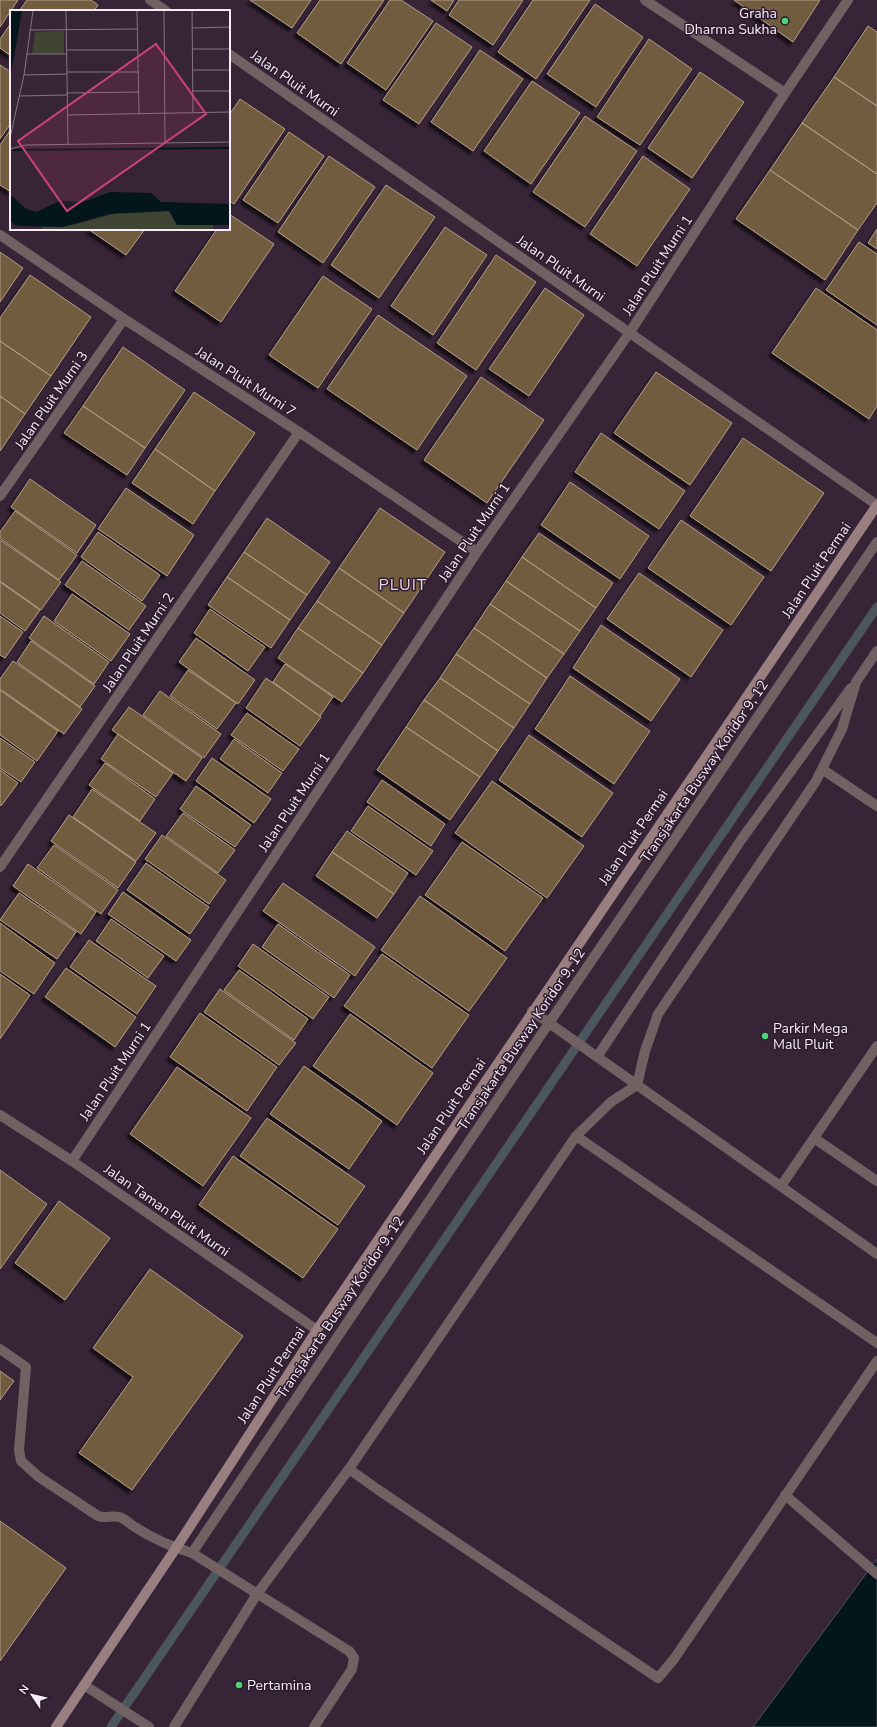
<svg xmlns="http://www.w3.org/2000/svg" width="877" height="1727" font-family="'Nunito Sans',sans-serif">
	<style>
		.water { fill: #02161c; stroke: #4c565e }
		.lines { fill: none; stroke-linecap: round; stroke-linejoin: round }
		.stream { stroke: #4c565e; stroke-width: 9 }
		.building { fill: #725c40; stroke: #b29e85; filter: url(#shadow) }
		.lane { stroke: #726162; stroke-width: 10 }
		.street { stroke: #726162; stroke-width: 10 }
		.secondary { stroke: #9a7f80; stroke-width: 10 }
		.poi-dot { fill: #4cd676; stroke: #2c1a2d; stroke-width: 1.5 }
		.labels { text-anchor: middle; stroke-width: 3; stroke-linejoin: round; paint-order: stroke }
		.poi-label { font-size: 14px; fill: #f8ecf8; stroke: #2c1a2d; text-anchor: start }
		.street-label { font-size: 14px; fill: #f8ecf8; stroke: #2c1a2d }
		.quarter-label { font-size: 16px; letter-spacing: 1px; fill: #ead1ea; stroke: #2c1a2d }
		.inset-river { fill: none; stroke: #02161c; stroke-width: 2 }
		.inset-road { fill: none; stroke: #847484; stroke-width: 1 }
		.view { fill: #cd427a; fill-opacity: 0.15; stroke: #cd427a; stroke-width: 2 }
		.inset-edge { fill: none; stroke: #f8ecf8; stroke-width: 2 }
	</style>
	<defs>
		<filter id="shadow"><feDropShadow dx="-3.5" dy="3.5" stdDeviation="1" flood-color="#0009"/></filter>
	</defs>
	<rect width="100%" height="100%" fill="#372437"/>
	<path class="water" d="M 877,1559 L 877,1727 L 753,1727 Z"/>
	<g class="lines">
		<path class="stream" d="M 111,1727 L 877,607"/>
	</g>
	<path class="building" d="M 0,0 L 18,0 L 0,27 Z
		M 27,0 L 91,0 L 98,5 L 94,11 L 19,11 Z
		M 250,0 L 311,0 L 292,28 Z
		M 320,0 L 384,0 L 341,64 L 297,33 Z
		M 390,0 L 401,0 L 433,21 L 386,90 L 347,63 Z
		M 431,0 L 454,0 L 447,11 Z
		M 459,0 L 523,0 L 493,45 L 449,15 Z
		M 533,0 L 590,0 L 536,79 L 498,52 Z
		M 734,0 L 820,0 L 793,42 Z
		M 595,4 L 643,37 L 596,107 L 547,74 Z
		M 11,23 L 11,56 L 0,48 L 0,39 Z
		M 436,23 L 472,47 L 419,124 L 383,100 Z
		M 868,26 L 877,32 L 877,106 L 834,77 Z
		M 649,39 L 692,69 L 640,145 L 597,117 Z
		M 480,50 L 523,79 L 473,151 L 431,122 Z
		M 0,65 L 11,72 L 11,123 L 0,139 Z
		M 700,72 L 744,102 L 692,178 L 648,148 Z
		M 834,77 L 877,106 L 877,174 L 802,123 Z
		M 532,81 L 580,113 L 531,184 L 484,151 Z
		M 240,99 L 285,129 L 234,204 L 229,201 L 229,115 Z
		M 585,116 L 637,151 L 585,227 L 533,192 Z
		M 802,123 L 877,174 L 877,203 L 858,230 L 770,170 Z
		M 11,129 L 11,192 L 0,185 L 0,145 Z
		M 289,132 L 324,156 L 278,223 L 243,200 Z
		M 329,156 L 375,187 L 323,263 L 278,232 Z
		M 643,156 L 690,189 L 637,266 L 590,234 Z
		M 770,170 L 858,230 L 825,280 L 736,219 Z
		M 386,185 L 435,217 L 379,298 L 331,265 Z
		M 229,214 L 274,244 L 221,322 L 175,291 L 217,229 L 229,229 Z
		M 445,227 L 487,255 L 433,335 L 391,306 Z
		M 88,229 L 145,229 L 126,255 Z
		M 877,229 L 877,249 L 868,243 Z
		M 859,242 L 877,254 L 877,325 L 826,290 Z
		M 0,252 L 23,268 L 0,302 Z
		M 496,255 L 536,282 L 476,370 L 437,343 Z
		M 30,275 L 91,317 L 51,376 L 0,341 L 0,318 Z
		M 323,276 L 372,309 L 318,388 L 269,355 Z
		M 545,288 L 584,315 L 529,396 L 489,369 Z
		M 816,288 L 877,330 L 877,406 L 869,419 L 772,353 Z
		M 378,315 L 467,376 L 417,450 L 327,389 Z
		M 0,341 L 51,376 L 25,414 L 0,396 Z
		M 123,347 L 185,390 L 145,448 L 83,406 Z
		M 656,372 L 732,423 L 690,485 L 614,433 Z
		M 481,377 L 544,420 L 487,503 L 424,460 Z
		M 194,392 L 255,433 L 215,491 L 155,449 Z
		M 0,396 L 25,414 L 0,451 Z
		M 83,406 L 145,448 L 127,475 L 64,433 Z
		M 601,433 L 685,491 L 659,529 L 575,472 Z
		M 743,438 L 824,493 L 771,571 L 690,516 Z
		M 155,449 L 215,491 L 193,524 L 132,483 Z
		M 30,479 L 96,525 L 77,553 L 11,507 Z
		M 570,482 L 649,536 L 620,579 L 541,525 Z
		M 126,488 L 194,535 L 167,576 L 98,529 Z
		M 380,508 L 445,552 L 404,613 L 339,568 Z
		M 15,511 L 77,555 L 59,580 L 0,538 L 0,532 Z
		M 267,518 L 330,562 L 307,595 L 244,552 Z
		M 681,520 L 764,577 L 731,625 L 648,568 Z
		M 98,532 L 160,575 L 142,601 L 81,557 Z
		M 539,533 L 613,583 L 596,608 L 522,557 Z
		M 0,540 L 61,582 L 41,610 L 0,581 Z
		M 244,552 L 307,595 L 290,620 L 227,577 Z
		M 522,557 L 596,608 L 580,631 L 506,581 Z
		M 82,561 L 146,606 L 129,630 L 65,585 Z
		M 339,568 L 404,613 L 382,645 L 317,601 Z
		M 639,573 L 723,630 L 691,677 L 607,619 Z
		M 227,577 L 290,620 L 271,648 L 208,605 Z
		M 506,581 L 580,631 L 564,654 L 490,604 Z
		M 0,582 L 40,610 L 25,631 L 0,613 Z
		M 72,594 L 130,634 L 111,661 L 54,621 Z
		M 317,601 L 382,645 L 363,673 L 298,628 Z
		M 490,604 L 564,654 L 547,678 L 474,628 Z
		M 210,609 L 265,647 L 248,671 L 194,633 Z
		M 0,616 L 23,632 L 5,658 L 0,655 Z
		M 44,616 L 109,662 L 94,684 L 29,638 Z
		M 601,625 L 680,679 L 651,721 L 573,668 Z
		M 298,628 L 363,673 L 342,702 L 278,658 Z
		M 474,628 L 547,678 L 530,704 L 456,654 Z
		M 196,638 L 255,680 L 238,704 L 179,662 Z
		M 31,641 L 95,686 L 80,707 L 17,662 Z
		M 456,654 L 530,704 L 514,728 L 440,678 Z
		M 13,661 L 82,709 L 64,734 L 0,689 L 0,679 Z
		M 285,664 L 333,697 L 320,716 L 273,682 Z
		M 188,670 L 236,703 L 217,729 L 170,696 Z
		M 570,676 L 650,731 L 614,784 L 535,729 Z
		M 266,678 L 321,717 L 300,746 L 246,708 Z
		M 440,678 L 514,728 L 498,751 L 424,700 Z
		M 0,690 L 58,731 L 37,761 L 0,735 Z
		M 160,691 L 221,734 L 204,758 L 143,715 Z
		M 424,700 L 498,751 L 480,777 L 406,727 Z
		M 129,707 L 202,758 L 186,781 L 112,730 Z
		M 247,713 L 299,749 L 283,771 L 231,735 Z
		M 406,727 L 480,777 L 450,820 L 377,770 Z
		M 118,734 L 173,773 L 156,797 L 101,759 Z
		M 529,735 L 613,793 L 582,837 L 499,780 Z
		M 0,738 L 35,762 L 21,782 L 0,768 Z
		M 234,739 L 282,773 L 268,793 L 220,759 Z
		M 212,758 L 271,799 L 254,823 L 196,781 Z
		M 105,763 L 155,799 L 140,821 L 89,785 Z
		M 0,770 L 18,783 L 1,806 L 0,805 Z
		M 382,780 L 445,824 L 431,846 L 367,802 Z
		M 492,781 L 584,846 L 547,898 L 455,833 Z
		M 196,786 L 251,825 L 235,847 L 180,809 Z
		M 92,789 L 156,833 L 136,861 L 73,817 Z
		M 368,806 L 433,851 L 416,875 L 351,831 Z
		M 183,813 L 235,850 L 218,873 L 166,836 Z
		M 69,815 L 136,862 L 118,888 L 51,841 Z
		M 347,831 L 408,873 L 394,894 L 332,852 Z
		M 162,835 L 226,880 L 209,904 L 145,859 Z
		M 462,842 L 543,898 L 505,951 L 425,895 Z
		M 54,845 L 118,890 L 101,914 L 37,868 Z
		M 332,852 L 394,894 L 377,918 L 316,876 Z
		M 146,863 L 209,907 L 190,934 L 127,890 Z
		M 28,864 L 96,912 L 81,934 L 13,886 Z
		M 283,883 L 375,947 L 355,976 L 263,911 Z
		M 123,892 L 191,940 L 176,961 L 108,914 Z
		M 19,893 L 76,932 L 57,959 L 0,920 Z
		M 420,896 L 507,958 L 469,1011 L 381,950 Z
		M 111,919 L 164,956 L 148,978 L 96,941 Z
		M 0,923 L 55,963 L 34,994 L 0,971 Z
		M 278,924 L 350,975 L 334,998 L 262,947 Z
		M 89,940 L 156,986 L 137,1014 L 70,967 Z
		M 253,944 L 329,997 L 313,1019 L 238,966 Z
		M 382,954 L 469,1015 L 432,1068 L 344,1006 Z
		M 66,968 L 136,1017 L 115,1047 L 45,997 Z
		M 239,970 L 308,1019 L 294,1040 L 224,990 Z
		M 0,974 L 30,995 L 0,1039 Z
		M 220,989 L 296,1043 L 279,1065 L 204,1012 Z
		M 200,1013 L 277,1067 L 247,1111 L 170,1057 Z
		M 350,1014 L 433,1073 L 397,1125 L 313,1066 Z
		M 304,1066 L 382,1121 L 349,1169 L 270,1114 Z
		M 177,1067 L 251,1118 L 203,1186 L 130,1134 Z
		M 267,1118 L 365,1186 L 338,1225 L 240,1156 Z
		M 233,1156 L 338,1229 L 303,1278 L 199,1205 Z
		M 0,1170 L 47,1204 L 0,1269 Z
		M 59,1201 L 110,1238 L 65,1300 L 15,1263 Z
		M 150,1269 L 243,1336 L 132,1490 L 79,1453 L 133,1377 L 93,1348 Z
		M 0,1371 L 14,1381 L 0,1400 Z
		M 0,1521 L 66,1568 L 0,1661 Z"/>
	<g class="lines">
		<path class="lane" d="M 822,769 L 877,806
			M 532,1011 L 877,1254
			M 597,1057 L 741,840 L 851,688
			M 576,1136 L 877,1343
			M 814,1138 L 877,1181
			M 781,1186 L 877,1046
			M 0,1349 L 26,1367 L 19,1450 L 21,1461 L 39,1477 L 98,1516 C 106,1519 115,1514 122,1518 C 126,1520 130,1524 135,1527 C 152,1538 172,1547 192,1553 L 349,1651 L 354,1658 L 352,1669 L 314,1727
			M 349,1469 L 377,1489 L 658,1678 L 674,1659 L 877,1361
			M 785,1495 L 877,1574
			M 192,1553 L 549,1023 L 877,542
			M 84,1685 L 149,1727
			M 174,1727 L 257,1594 L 349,1469 L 576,1136 L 611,1102 L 637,1085 L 645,1051 L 658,1014 L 816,781 L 842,729 L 856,682 L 877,651"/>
		<path class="street" d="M 150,0 L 166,11
			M 645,0 L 785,93
			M 229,54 L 877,505
			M 0,235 L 124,319 L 299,432 L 477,552
			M 0,496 L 124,319
			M 0,867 L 299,432
			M 0,1115 L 72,1161 L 317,1330
			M 72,1161 L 477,552 L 630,332 L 785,93 L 848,0"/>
		<path class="secondary" d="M 56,1727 L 176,1548 L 317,1330 L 877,505"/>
	</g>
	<g class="poi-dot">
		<circle cx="785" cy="21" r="4"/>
		<circle cx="765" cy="1036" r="4"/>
		<circle cx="239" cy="1685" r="4"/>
	</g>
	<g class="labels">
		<g class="poi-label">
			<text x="777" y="18" text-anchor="end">Graha<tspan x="777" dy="16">Dharma Sukha</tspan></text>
			<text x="773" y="1033">Parkir Mega<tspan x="773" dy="16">Mall Pluit</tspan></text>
			<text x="247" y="1690">Pertamina</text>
		</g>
		<g class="street-label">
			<text transform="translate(295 83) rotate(35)" y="5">Jalan Pluit Murni</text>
			<text transform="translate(657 265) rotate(-57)" y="5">Jalan Pluit Murni 1</text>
			<text transform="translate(561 268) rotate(35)" y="5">Jalan Pluit Murni</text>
			<text transform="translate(246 381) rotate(33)" y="5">Jalan Pluit Murni 7</text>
			<text transform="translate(51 400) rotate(-55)" y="5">Jalan Pluit Murni 3</text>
			<text transform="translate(474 532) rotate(-56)" y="5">Jalan Pluit Murni 1</text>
			<text transform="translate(816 570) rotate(-56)" y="5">Jalan Pluit Permai</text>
			<text transform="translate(138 642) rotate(-56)" y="5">Jalan Pluit Murni 2</text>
			<text transform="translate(704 771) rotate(-56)" y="5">Transjakarta Busway Koridor 9, 12</text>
			<text transform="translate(294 802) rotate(-56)" y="5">Jalan Pluit Murni 1</text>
			<text transform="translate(633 837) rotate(-56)" y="5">Jalan Pluit Permai</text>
			<text transform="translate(521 1039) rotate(-56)" y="5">Transjakarta Busway Koridor 9, 12</text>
			<text transform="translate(115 1071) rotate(-56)" y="5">Jalan Pluit Murni 1</text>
			<text transform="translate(451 1106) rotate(-56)" y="5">Jalan Pluit Permai</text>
			<text transform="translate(167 1210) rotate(35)" y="5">Jalan Taman Pluit Murni</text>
			<text transform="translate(340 1307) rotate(-56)" y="5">Transjakarta Busway Koridor 9, 12</text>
			<text transform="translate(271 1375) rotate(-57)" y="5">Jalan Pluit Permai</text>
		</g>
		<g class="quarter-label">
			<text x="403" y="590">PLUIT</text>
		</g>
	</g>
	<g transform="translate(10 10)">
		<rect width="220" height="220" fill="#372437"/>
		<path d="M 54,21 L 54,44 L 22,44 L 25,22 ZM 159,201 L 167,215 L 203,215 L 203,219 L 32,219 L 33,214 L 63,215 L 110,202 Z" fill="#3f4532"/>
		<path d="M 0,1 L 12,1 L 0,69 ZM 100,182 L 141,183 L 151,192 L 220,194 L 220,215 L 167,215 L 159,201 L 100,204 L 53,217 L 8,216 L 2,213 L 0,208 L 0,184 L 16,199 L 27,202 L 49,191 L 73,192 Z" fill="#02161c"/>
		<path class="inset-river" d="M 3,140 L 220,138"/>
		<path class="inset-road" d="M 56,1 L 58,134M 127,1 L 129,103M 154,1 L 155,133M 182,1 L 183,102M 182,18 L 220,17M 20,20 L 127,19M 182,39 L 220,39M 57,40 L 127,40M 16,44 L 57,44M 182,60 L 220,60M 57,62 L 128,62M 14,65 L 57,64M 182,81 L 220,81M 56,83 L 129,82M 9,86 L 57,85M 57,105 L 220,102M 0,128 L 14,65 L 23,1M 0,139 L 16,135 L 220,132"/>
		<path class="view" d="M 146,34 L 196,104 L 57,201 L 8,131 Z"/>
		<rect width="220" height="220" class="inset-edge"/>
	</g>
	<g transform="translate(32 1695) rotate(305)" stroke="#2c1a2d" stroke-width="3" paint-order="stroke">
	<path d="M0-3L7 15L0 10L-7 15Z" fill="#f8ecf8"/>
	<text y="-6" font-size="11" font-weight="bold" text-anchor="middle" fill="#f8ecf8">N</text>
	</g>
</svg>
